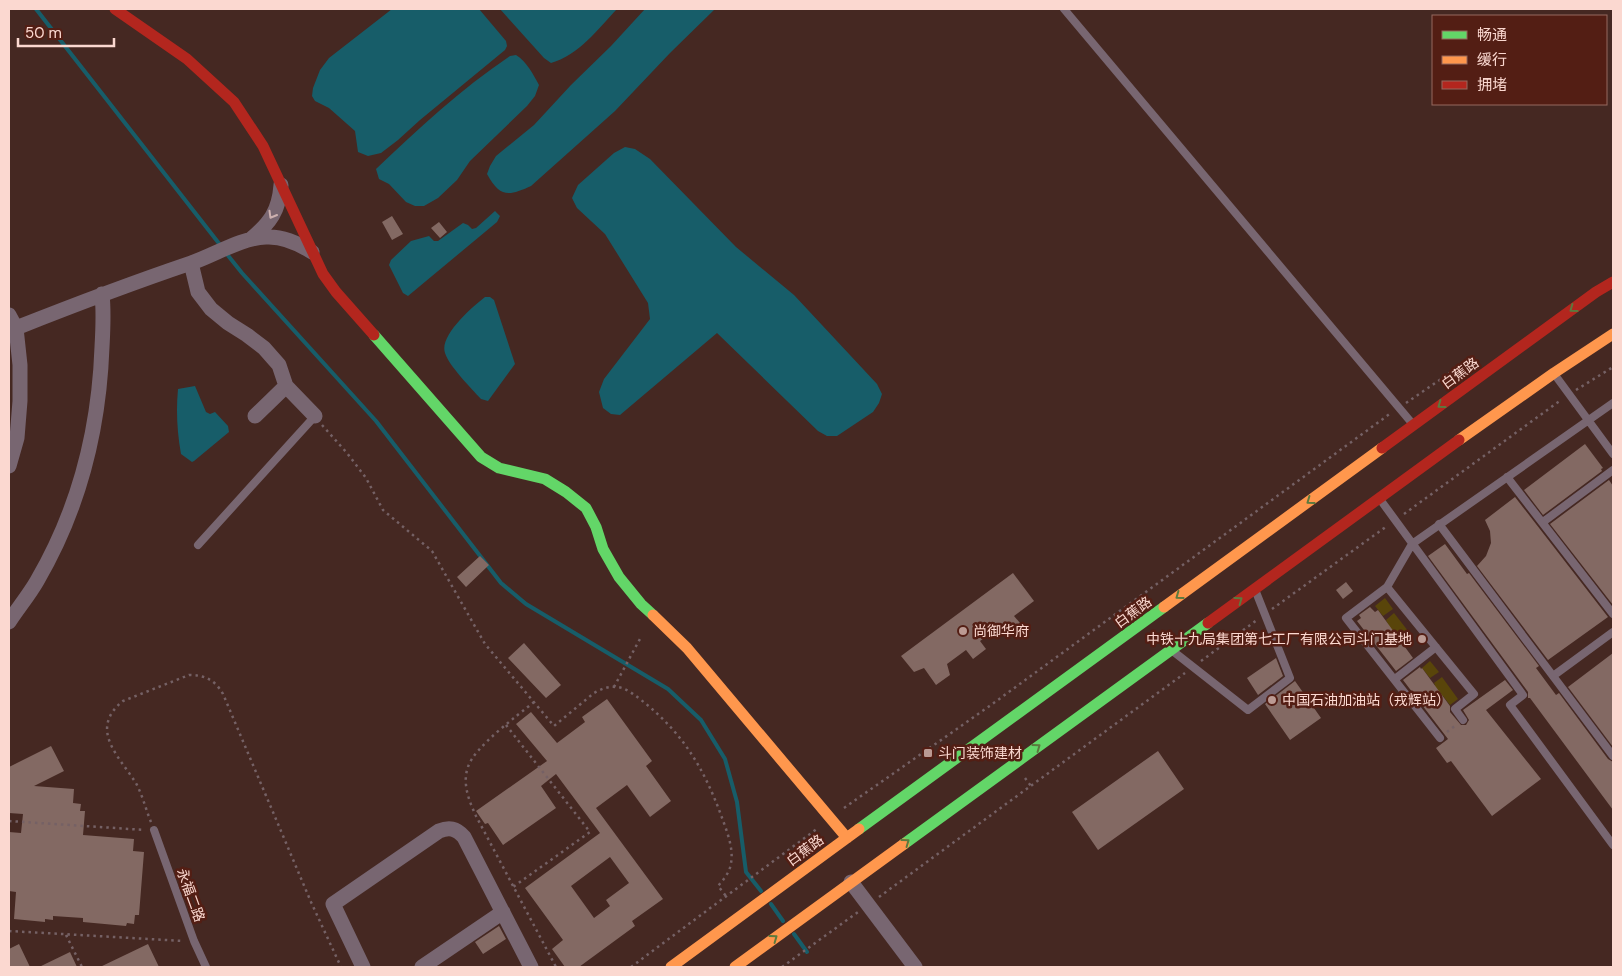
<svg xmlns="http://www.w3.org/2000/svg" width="1622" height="976" font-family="'DM Sans','Noto Sans SC',sans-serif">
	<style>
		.green { fill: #59450a }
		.water { fill: #175d69 }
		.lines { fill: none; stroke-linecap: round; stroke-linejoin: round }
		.stream { stroke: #175d69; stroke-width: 4 }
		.building { fill: #836963; fill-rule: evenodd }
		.path { stroke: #756165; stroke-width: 2.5; stroke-dasharray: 2.5 4; stroke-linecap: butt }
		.lane { stroke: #786671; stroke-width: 8 }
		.street { stroke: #786671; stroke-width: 15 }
		.fast { stroke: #63d668; stroke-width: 11 }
		.slow { stroke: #ff974d; stroke-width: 11 }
		.jam { stroke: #b3261e; stroke-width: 11 }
		.oneway { stroke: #cdb0af }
		.oneway2 { stroke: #5b7a3e }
		.poi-dot { fill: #bb9a93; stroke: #531e14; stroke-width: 2 }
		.labels { text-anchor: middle; stroke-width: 5; stroke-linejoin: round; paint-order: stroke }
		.street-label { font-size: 14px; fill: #fbd8d0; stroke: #531e14 }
		.poi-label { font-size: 14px; fill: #fbd8d0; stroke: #531e14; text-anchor: start }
	</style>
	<rect width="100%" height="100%" fill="#452822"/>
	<path class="green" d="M 1385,598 L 1393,609 L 1383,616 L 1375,606 Z
		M 1394,613 L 1412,636 L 1402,643 L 1387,628 L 1389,626 L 1386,620 Z
		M 1430,661 L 1439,672 L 1430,678 L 1422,668 Z
		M 1442,677 L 1458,699 L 1450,705 L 1443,696 L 1440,697 L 1432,687 L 1435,685 L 1434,683 Z"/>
	<path class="water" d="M 392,9 L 479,9 L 506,41 L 507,46 L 505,50 L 420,120 L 398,140 L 381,153 L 368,156 L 358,152 L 355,131 L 329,108 L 315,101 L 312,96 L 313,88 L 320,70 L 329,58 Z
		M 500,9 L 617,9 C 598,29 579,55 551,63 L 544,58 Z
		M 645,9 L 715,9 L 670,53 L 615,111 L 531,186 C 509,196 500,198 487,174 L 490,166 L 496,156 L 534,125 L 571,85 L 611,46 Z
		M 516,55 C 527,62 533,74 539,85 L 535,96 L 527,106 L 470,161 L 457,180 L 438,198 L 424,206 L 415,206 L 406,202 L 389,184 L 379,179 L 376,169 C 419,128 461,89 510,56 Z
		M 625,147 L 635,149 L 650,159 L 736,247 L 794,295 L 877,384 L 882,394 L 879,403 L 873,412 L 837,436 L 827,436 L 818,431 L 717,333 L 620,415 L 611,414 L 603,408 L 599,392 L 604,379 L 650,319 L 648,303 L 605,234 L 577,208 L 572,198 L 578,185 L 614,153 Z
		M 495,211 L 500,216 L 497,222 L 408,296 L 403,293 L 389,265 L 391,260 L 411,241 L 429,236 L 434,241 L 438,241 L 463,223 L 468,225 L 472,229 L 476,228 Z
		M 485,297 L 490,297 L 494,300 L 515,364 L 488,401 L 481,399 C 471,388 449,366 445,353 C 439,336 472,307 485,297 Z
		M 195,386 L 206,412 L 210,414 L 215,412 L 228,426 L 229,432 L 194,461 L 192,462 L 181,454 C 177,431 176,411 178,389 Z"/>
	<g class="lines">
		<path class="stream" d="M 36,9 L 221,246
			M 226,253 L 242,273 L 376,421 L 501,583 L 526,604 L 668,689 L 701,720 L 725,759 L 737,802 L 746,872 L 761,891
			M 771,904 L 783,921
			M 794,934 L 807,952"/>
	</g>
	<path class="building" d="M 392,216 L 403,234 L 392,240 L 382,222 Z
		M 439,222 L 447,232 L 440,238 L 431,228 Z
		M 1585,444 L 1603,468 L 1601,469 L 1602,471 L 1543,515 L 1524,490 Z
		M 1609,480 L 1613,486 L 1613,605 L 1550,524 Z
		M 1515,497 L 1608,617 L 1548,660 L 1477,566 L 1486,556 L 1491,543 L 1490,531 L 1485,520 Z
		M 1445,544 L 1467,574 L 1469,573 L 1539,666 L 1536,668 L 1556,695 L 1559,693 L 1608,759 L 1613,762 L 1613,810 L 1530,698 L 1528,698 L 1528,692 L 1428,556 Z
		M 480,556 L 489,565 L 466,587 L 457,577 Z
		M 1013,573 L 1034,601 L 1014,616 L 1020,623 L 1003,635 L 998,628 L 980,641 L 986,649 L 973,659 L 966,650 L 947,664 L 950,675 L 936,685 L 924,668 L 914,672 L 901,656 Z
		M 1346,582 L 1353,591 L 1343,599 L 1336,590 Z
		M 1370,607 L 1375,612 L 1378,610 L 1413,658 L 1396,671 L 1357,621 L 1361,618 L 1359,615 Z
		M 524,643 L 561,685 L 546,698 L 508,658 Z
		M 1613,653 L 1613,747 L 1568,687 Z
		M 1276,658 L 1283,676 L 1258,695 L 1247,678 Z
		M 1420,667 L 1421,669 L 1422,668 L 1450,706 L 1450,712 L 1461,725 L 1466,725 L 1469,720 L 1463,710 L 1505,680 L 1513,690 L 1486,710 L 1541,779 L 1492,816 L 1451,761 L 1447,763 L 1436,748 L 1448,739 L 1403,680 Z
		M 1295,681 L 1321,718 L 1290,740 L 1265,704 Z
		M 607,699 L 652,761 L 646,766 L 671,801 L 650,817 L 627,785 L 596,808 L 663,899 L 632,921 L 635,926 L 579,967 L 565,967 L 552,949 L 563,940 L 525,888 L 600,833 L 556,774 L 541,786 L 556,808 L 503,845 L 488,823 L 485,824 L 476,811 L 547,761 L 516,724 L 531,712 L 557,743 L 585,722 L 582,717 ZM 610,857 L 629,883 L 606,900 L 610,906 L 594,918 L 571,886 Z
		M 51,746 L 64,771 L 34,786 L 74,789 L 73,803 L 81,804 L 80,811 L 85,811 L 83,835 L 134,839 L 133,851 L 144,852 L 139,915 L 135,915 L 134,924 L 127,923 L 126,926 L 83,922 L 83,918 L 53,916 L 53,920 L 45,919 L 45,922 L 14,919 L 16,892 L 9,891 L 9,832 L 21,833 L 23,814 L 9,813 L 9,767 Z
		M 1158,751 L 1184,789 L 1098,850 L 1072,812 Z
		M 499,926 L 506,939 L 483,954 L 475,942 Z
		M 19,944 L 30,967 L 9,967 L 9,949 Z
		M 148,944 L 159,967 L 100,967 Z
		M 70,952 L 77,967 L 39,967 Z"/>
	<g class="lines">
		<path class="path" d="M 1576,390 L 1613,367
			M 1406,403 L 1463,364
			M 322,425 L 347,453 L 366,478 L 383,510 L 432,551 L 485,644 L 554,726 L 594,693 C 601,689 608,686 616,687 C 626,687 637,697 645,703 C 684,735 704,769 721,815 C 726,829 734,848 731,863 C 730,872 724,879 718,886 L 726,896
			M 1404,514 L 1561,400
			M 1272,609 L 1387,526
			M 1201,661 L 1257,620
			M 614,687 L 641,637
			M 534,702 C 517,716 474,747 468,767 C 462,783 469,801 476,816 L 556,967
			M 506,725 L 590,832 L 513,887
			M 1447,732 L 1456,725
			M 1025,778 L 1031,786
			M 844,808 L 991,705 L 1391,413
			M 9,821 L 145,830
			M 151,822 C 146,810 143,797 137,785 C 121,758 87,730 123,701 L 189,675 C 205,675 215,680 223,694 L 311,902 L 341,967
			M 879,897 L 1185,673
			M 9,931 L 184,941
			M 66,935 L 82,967
			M 631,967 L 818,828
			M 782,967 L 858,912"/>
		<path class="lane" d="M 1064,9 L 1411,422
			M 1555,375 L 1613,454
			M 1507,477 L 1613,614
			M 1382,502 L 1523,695 L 1510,705 L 1613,845
			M 1543,522 L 1613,470
			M 1439,524 L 1613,756
			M 198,545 L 315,416
			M 1387,587 L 1474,694 L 1455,709 L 1463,720
			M 1174,652 L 1248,710 L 1290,678 L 1256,592
			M 1553,676 L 1613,632
			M 1395,679 L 1436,647
			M 1440,738 L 1346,618 L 1387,587 L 1412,544 L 1613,403
			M 154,830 L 194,941 L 206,967"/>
		<path class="street" d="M 251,239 C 270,223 279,211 281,185
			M 191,263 L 198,292 L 211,309 L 228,323 L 247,335 L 264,348 L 279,365 L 286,386 L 315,416
			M 9,315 L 16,328 L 20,365 L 20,401 L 17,438 L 9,466
			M 16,328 C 74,305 132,283 191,263 C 215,255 240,238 266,237 C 283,236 298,243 312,252
			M 255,416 L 286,386
			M 9,622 C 18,608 29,595 37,581 C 79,509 99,430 102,347 C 103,329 104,312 102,294
			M 851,882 L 915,967
			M 363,967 L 333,904 L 439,831 C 449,827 456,828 464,837 L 531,967
			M 422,967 L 503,912"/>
		<path class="fast" d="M 374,335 L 481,457 L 499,468 L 545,479 L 566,492 L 586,508 L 596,527 L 603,549 L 619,577 L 641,604 L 653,615
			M 859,829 L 1164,607
			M 904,844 L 1208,623"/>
		<path class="slow" d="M 1459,440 L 1554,373 L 1613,334
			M 1164,607 L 1382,448
			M 653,615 L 687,648 L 847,838
			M 671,967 L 859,829
			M 735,967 L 904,844"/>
		<path class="jam" d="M 115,9 L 187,59 L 234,102 L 263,146 L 323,274 L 336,292 L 374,335
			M 1382,448 L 1596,292 L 1613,282
			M 1208,623 L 1459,440"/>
	</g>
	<defs><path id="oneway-chevron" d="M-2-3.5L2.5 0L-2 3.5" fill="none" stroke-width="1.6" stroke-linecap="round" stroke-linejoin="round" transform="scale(1.25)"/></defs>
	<use class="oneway" href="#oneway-chevron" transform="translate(272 215) rotate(120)"/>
	<g class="oneway2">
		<use href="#oneway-chevron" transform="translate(1573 309) rotate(144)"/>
		<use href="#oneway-chevron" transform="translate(1441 405) rotate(144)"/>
		<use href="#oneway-chevron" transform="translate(1310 501) rotate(144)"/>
		<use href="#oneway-chevron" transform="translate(1179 596) rotate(144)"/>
		<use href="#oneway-chevron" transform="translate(1239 600) rotate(-36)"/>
		<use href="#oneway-chevron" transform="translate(1037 747) rotate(-36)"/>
		<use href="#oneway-chevron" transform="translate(906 842) rotate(-36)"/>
		<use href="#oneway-chevron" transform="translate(774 938) rotate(-36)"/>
	</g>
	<g class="poi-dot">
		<circle cx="963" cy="631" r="5"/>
		<circle cx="1422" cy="639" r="5"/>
		<circle cx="1272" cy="700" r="5"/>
		<rect x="923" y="748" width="10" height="10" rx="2.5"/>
	</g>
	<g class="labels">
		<g class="street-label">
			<text transform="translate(1460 373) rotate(-36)" y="5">白蕉路</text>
			<text transform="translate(1133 612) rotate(-36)" y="5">白蕉路</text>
			<text transform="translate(805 850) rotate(-36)" y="5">白蕉路</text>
			<text transform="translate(191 895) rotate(70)" y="5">永福二路</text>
		</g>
		<g class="poi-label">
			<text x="973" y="636">尚御华府</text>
			<text x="1412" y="644" text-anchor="end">中铁十九局集团第七工厂有限公司斗门基地</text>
			<text x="1282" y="705">中国石油加油站（戎辉站）</text>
			<text x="938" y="758">斗门装饰建材</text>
		</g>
	</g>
	<rect width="1622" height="976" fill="none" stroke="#fbd8d0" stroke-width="20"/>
	<rect x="1432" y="15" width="175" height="90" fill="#531e14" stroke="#96685f"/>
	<rect x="1442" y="31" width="25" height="8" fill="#63d668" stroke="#96685f"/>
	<text x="1477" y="40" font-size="15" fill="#fbd8d0">畅通</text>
	<rect x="1442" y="56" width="25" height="8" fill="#ff974d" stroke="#96685f"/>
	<text x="1477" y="65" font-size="15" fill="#fbd8d0">缓行</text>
	<rect x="1442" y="81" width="25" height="8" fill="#b3261e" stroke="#96685f"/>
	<text x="1477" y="90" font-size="15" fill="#fbd8d0">拥堵</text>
	<path d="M18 38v8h96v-8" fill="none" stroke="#fbd8d0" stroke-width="2.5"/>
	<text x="25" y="38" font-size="15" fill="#fbd8d0" stroke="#531e14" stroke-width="4" paint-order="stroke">50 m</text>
</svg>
